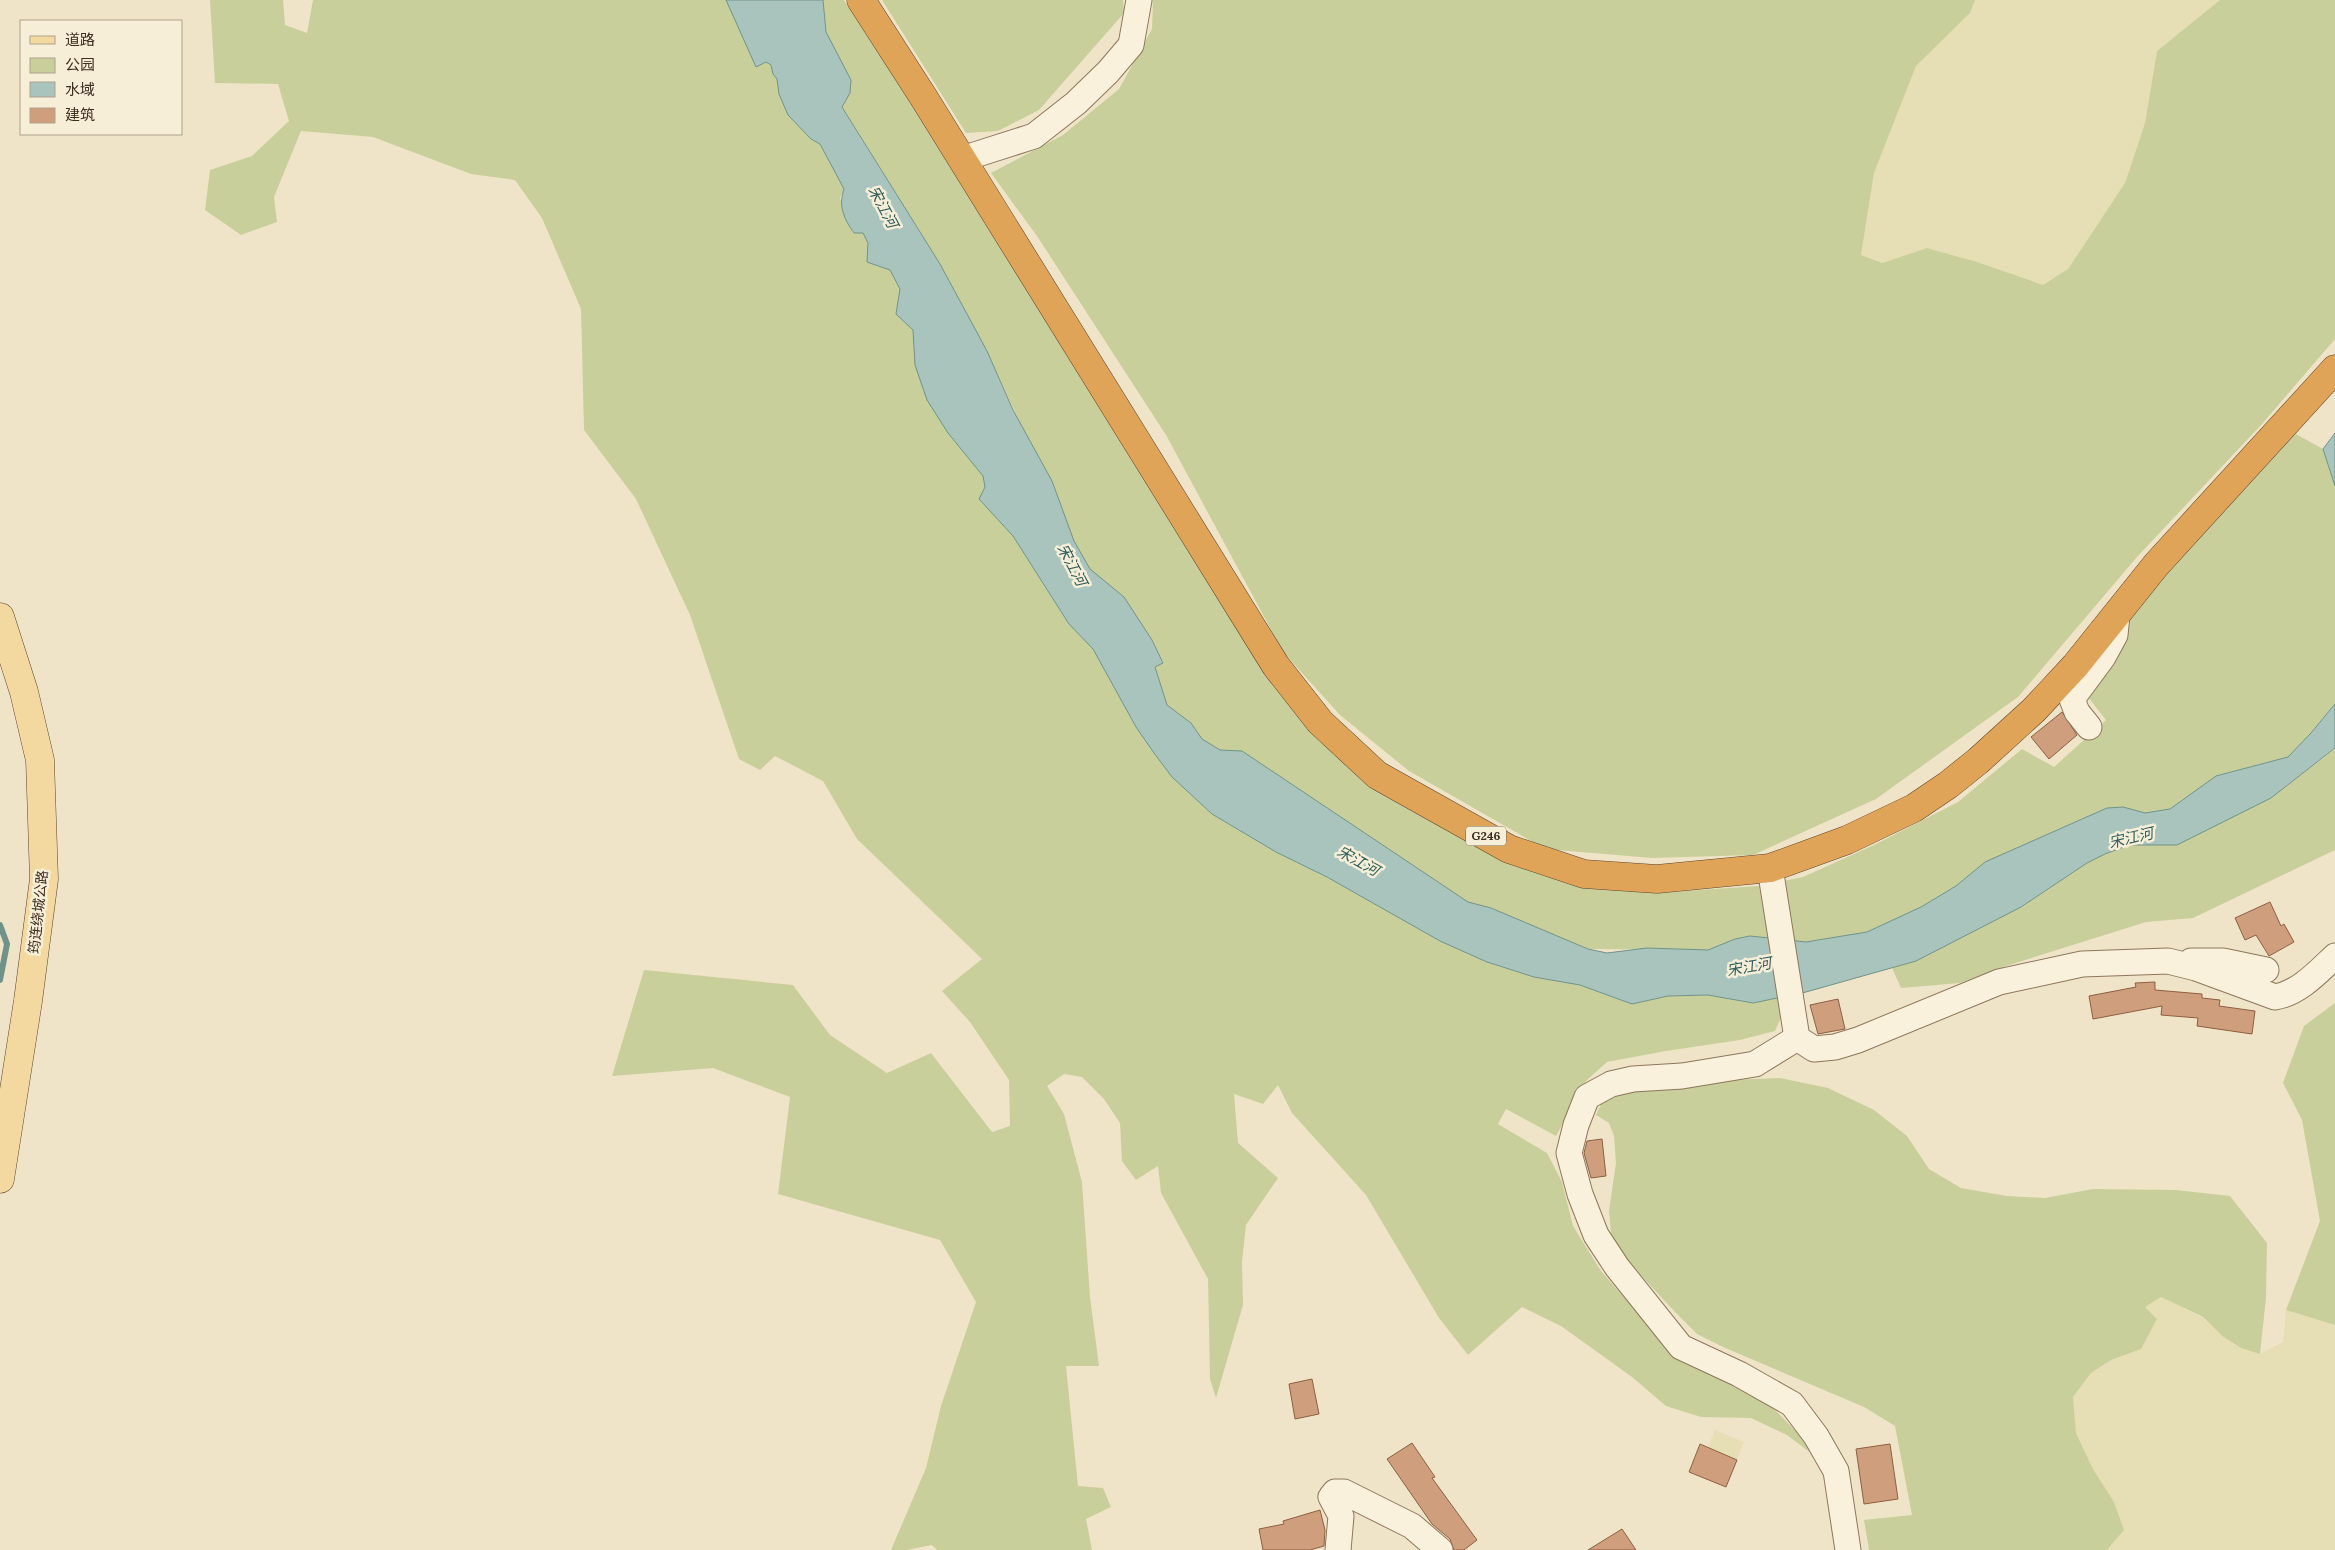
<svg xmlns="http://www.w3.org/2000/svg" width="2335" height="1550" font-family="Lora,'Noto Sans SC',serif">
	<style>
		.farmland { fill: #e6deb5 }
		.green { fill: #c9cf9b }
		.water { fill: #a9c4bc; stroke: #6f938a }
		.lines { fill: none; stroke-linecap: round; stroke-linejoin: round }
		.stream { stroke: #6f938a; stroke-width: 6 }
		.building { fill: #cf9f7d; stroke: #8d5f41 }
		.minor-casing { stroke: #8d765c; stroke-width: 27 }
		.major-casing { stroke: #5b4430; stroke-width: 29 }
		.highway-casing { stroke: #5b4430; stroke-width: 29 }
		.minor { stroke: #faf1dc; stroke-width: 25 }
		.major { stroke: #f3d9a0; stroke-width: 28 }
		.highway { stroke: #e0a458; stroke-width: 28 }
		.labels { text-anchor: middle; stroke-width: 5; stroke-linejoin: round; paint-order: stroke }
		.shield { fill: #f7eed8; stroke: #756857; stroke-width: 1 }
		.shield-label { font-size: 12px; font-weight: bold; fill: #3d2e20 }
		.street-label { font-size: 14px; fill: #3d2e20; stroke: #f7eed8 }
		.water-label { font-size: 15px; font-style: italic; fill: #2f5d5a; stroke: #f7eed8 }
	</style>
	<rect width="100%" height="100%" fill="#f0e4c8"/>
	<path class="farmland" d="M 1975,0 L 2220,0 L 2157,51 L 2145,123 L 2125,183 L 2068,269 L 2043,286 L 1977,262 L 1927,248 L 1882,263 L 1861,255 L 1874,173 L 1916,66 L 1970,13 Z
		M 2161,1297 L 2203,1318 L 2222,1336 L 2241,1348 L 2260,1354 L 2283,1342 L 2286,1310 L 2335,1325 L 2335,1550 L 2107,1550 L 2124,1530 L 2114,1502 L 2093,1469 L 2076,1433 L 2073,1397 L 2091,1373 L 2111,1360 L 2141,1349 L 2144,1307 Z
		M 1715,1430 L 1744,1442 L 1737,1460 L 1708,1447 Z"/>
	<path class="green" d="M 210,0 L 283,0 L 285,25 L 307,33 L 313,0 L 726,0 L 756,66 L 766,62 L 771,65 L 773,74 L 777,79 L 779,94 L 803,131 L 811,139 L 820,144 L 844,189 L 840,198 L 853,233 L 863,233 L 868,243 L 867,262 L 890,270 L 900,289 L 896,314 L 913,330 L 915,365 L 948,433 L 983,476 L 985,487 L 980,500 L 1013,536 L 1069,624 L 1093,649 L 1136,727 L 1154,753 L 1172,777 L 1212,814 L 1276,852 L 1327,877 L 1440,941 L 1487,962 L 1534,977 L 1580,985 L 1632,1004 L 1668,996 L 1708,995 L 1753,1003 L 1778,998 L 1782,1015 L 1775,1031 L 1740,1040 L 1666,1051 L 1607,1062 L 1586,1081 L 1556,1136 L 1506,1109 L 1498,1124 L 1547,1153 L 1562,1182 L 1573,1226 L 1601,1271 L 1670,1350 L 1751,1392 L 1776,1411 L 1798,1433 L 1816,1457 L 1787,1435 L 1751,1418 L 1701,1417 L 1666,1406 L 1632,1377 L 1561,1326 L 1522,1307 L 1468,1355 L 1439,1318 L 1366,1195 L 1292,1113 L 1278,1085 L 1263,1104 L 1234,1094 L 1238,1143 L 1278,1178 L 1246,1225 L 1242,1262 L 1243,1305 L 1216,1398 L 1210,1379 L 1208,1279 L 1161,1193 L 1158,1166 L 1136,1180 L 1122,1161 L 1120,1123 L 1104,1099 L 1082,1077 L 1064,1074 L 1047,1086 L 1064,1114 L 1082,1182 L 1090,1297 L 1099,1366 L 1066,1366 L 1078,1486 L 1103,1488 L 1111,1507 L 1086,1519 L 1092,1550 L 937,1550 L 932,1545 L 907,1550 L 891,1550 L 926,1468 L 941,1406 L 976,1302 L 940,1240 L 778,1194 L 790,1097 L 713,1068 L 612,1076 L 644,970 L 793,985 L 830,1035 L 887,1073 L 931,1053 L 992,1132 L 1010,1126 L 1009,1080 L 970,1022 L 942,991 L 982,959 L 857,839 L 823,781 L 775,756 L 760,770 L 739,759 L 690,615 L 636,499 L 584,430 L 581,309 L 542,218 L 515,180 L 471,174 L 373,137 L 301,131 L 274,197 L 277,222 L 241,235 L 205,210 L 210,170 L 252,156 L 289,121 L 278,84 L 215,83 Z
		M 823,0 L 844,0 L 1331,743 L 1576,883 L 1670,892 L 1758,886 L 1803,877 L 1876,844 L 1958,802 L 2022,749 L 2054,767 L 2106,720 L 2084,692 L 2124,618 L 2247,481 L 2296,434 L 2323,449 L 2335,486 L 2335,704 L 2311,733 L 2288,757 L 2216,776 L 2170,809 L 2145,813 L 2123,807 L 2107,808 L 1985,862 L 1956,886 L 1921,907 L 1868,932 L 1806,942 L 1750,936 L 1735,939 L 1708,950 L 1588,949 L 1491,908 L 1468,902 L 1242,751 L 1220,750 L 1202,739 L 1191,723 L 1167,705 L 1155,666 L 1163,662 L 1152,640 L 1124,597 L 1090,570 L 1074,541 L 987,351 L 940,264 L 842,106 L 850,93 L 826,32 Z
		M 882,0 L 1123,0 L 1124,13 L 1039,110 L 998,131 L 966,133 Z
		M 1153,0 L 1975,0 L 1970,13 L 1916,66 L 1874,173 L 1861,255 L 1882,263 L 1927,248 L 1977,262 L 2043,285 L 2068,269 L 2125,183 L 2145,123 L 2157,51 L 2220,0 L 2335,0 L 2335,339 L 2262,424 L 2137,557 L 2018,697 L 1876,799 L 1753,855 L 1652,858 L 1545,849 L 1409,771 L 1340,715 L 1283,652 L 1166,435 L 1037,236 L 991,173 L 1063,135 L 1119,89 L 1152,29 Z
		M 2335,749 L 2335,850 L 2193,918 L 2146,922 L 2006,966 L 1960,983 L 1901,988 L 1892,968 L 1916,961 L 2021,907 L 2087,863 L 2105,854 L 2129,845 L 2177,845 L 2271,798 Z
		M 2335,1003 L 2335,1325 L 2286,1310 L 2320,1221 L 2302,1120 L 2283,1083 L 2304,1026 Z
		M 1780,1078 L 1828,1088 L 1874,1110 L 1907,1136 L 1929,1169 L 1961,1188 L 2007,1196 L 2045,1198 L 2093,1189 L 2176,1190 L 2230,1196 L 2267,1243 L 2266,1298 L 2260,1354 L 2241,1348 L 2222,1336 L 2203,1317 L 2161,1297 L 2145,1307 L 2157,1319 L 2141,1349 L 2111,1360 L 2091,1373 L 2073,1397 L 2076,1433 L 2093,1469 L 2114,1502 L 2124,1530 L 2107,1550 L 1869,1550 L 1864,1520 L 1912,1515 L 1895,1426 L 1864,1407 L 1723,1347 L 1697,1334 L 1676,1313 L 1620,1253 L 1611,1233 L 1609,1211 L 1616,1163 L 1614,1136 L 1609,1123 L 1596,1115 L 1603,1100 L 1616,1093 L 1661,1090 L 1730,1080 Z"/>
	<path class="water" d="M 726,0 L 823,0 L 826,32 L 851,80 L 850,93 L 842,107 L 940,264 L 987,351 L 1013,410 L 1052,481 L 1074,541 L 1090,569 L 1124,597 L 1152,640 L 1163,663 L 1155,667 L 1167,705 L 1191,723 L 1202,739 L 1220,750 L 1242,751 L 1468,902 L 1491,908 L 1588,949 L 1607,953 L 1647,948 L 1708,950 L 1735,939 L 1750,936 L 1806,942 L 1867,932 L 1921,907 L 1956,886 L 1985,862 L 2107,808 L 2123,807 L 2145,813 L 2170,809 L 2216,776 L 2288,757 L 2311,733 L 2335,704 L 2335,748 L 2271,798 L 2177,845 L 2129,845 L 2105,854 L 2087,863 L 2021,907 L 1916,961 L 1806,992 L 1753,1003 L 1708,995 L 1668,996 L 1632,1004 L 1580,985 L 1534,977 L 1487,962 L 1440,941 L 1327,877 L 1276,852 L 1212,814 L 1172,777 L 1154,753 L 1136,727 L 1093,649 L 1069,624 L 1013,536 L 979,499 L 985,487 L 983,476 L 948,433 L 927,400 L 915,365 L 913,330 L 896,314 L 900,289 L 890,270 L 867,262 L 868,243 L 863,233 L 854,233 C 844,219 838,206 844,189 L 820,144 L 811,139 L 788,115 L 779,94 L 777,79 L 773,74 L 771,65 L 766,62 L 756,67 Z
		M 2335,433 L 2335,486 L 2323,449 Z"/>
	<g class="lines">
		<path class="stream" d="M 0,925 L 7,944 L 0,980"/>
	</g>
	<path class="building" d="M 2062,712 L 2077,735 L 2049,759 L 2031,737 Z
		M 2270,902 L 2281,926 L 2284,924 L 2294,942 L 2269,956 L 2256,935 L 2245,940 L 2235,918 Z
		M 2155,982 L 2155,990 L 2202,994 L 2202,998 L 2220,1000 L 2219,1006 L 2255,1011 L 2252,1034 L 2197,1026 L 2198,1018 L 2161,1015 L 2162,1006 L 2093,1019 L 2089,996 L 2136,987 L 2135,983 Z
		M 1838,999 L 1845,1029 L 1818,1034 L 1810,1005 Z
		M 1602,1139 L 1606,1176 L 1591,1178 L 1584,1153 L 1587,1141 Z
		M 1312,1379 L 1319,1414 L 1295,1419 L 1289,1384 Z
		M 1412,1443 L 1435,1477 L 1432,1478 L 1477,1540 L 1464,1550 L 1454,1550 L 1450,1539 L 1432,1524 L 1387,1459 Z
		M 1700,1444 L 1737,1460 L 1726,1487 L 1689,1472 Z
		M 1890,1444 L 1898,1499 L 1864,1504 L 1856,1449 Z
		M 1320,1510 L 1325,1530 L 1324,1546 L 1310,1550 L 1263,1550 L 1259,1529 L 1284,1524 L 1283,1521 Z
		M 1622,1529 L 1636,1550 L 1588,1550 Z"/>
	<g class="lines">
		<defs>
			<path id="minor" d="M 962,159 L 1034,136 L 1076,103 L 1108,72 L 1131,45 L 1139,0
				M 2089,727 L 2077,712 L 2072,699 L 2103,657 L 2115,635 L 2117,615
				M 1770,868 L 1797,1038 L 1814,1049 L 1835,1047 L 1858,1040 L 1999,982 L 2082,964 L 2168,961 L 2196,968 L 2275,997 C 2299,993 2318,972 2335,956
				M 2191,961 L 2223,961 L 2266,970
				M 1797,1038 L 1755,1064 L 1682,1076 L 1633,1079 L 1611,1084 L 1587,1097 L 1576,1125 L 1569,1153 L 1580,1194 L 1596,1235 L 1617,1267 L 1681,1347 L 1739,1374 L 1792,1404 L 1816,1436 L 1836,1471 L 1848,1550
				M 1338,1550 L 1341,1516 L 1331,1497 L 1335,1492 L 1344,1492 L 1412,1526 L 1440,1550"/>
			<path id="major" d="M 0,617 L 24,692 L 40,760 L 44,879 L 28,1001 L 0,1179"/>
			<path id="highway" d="M 861,0 L 924,98 L 1276,666 L 1320,722 L 1377,775 L 1509,849 L 1584,874 L 1657,879 L 1770,868 L 1847,840 L 1914,808 L 1948,785 L 1978,761 L 2034,710 L 2075,666 L 2156,565 L 2335,369"/>
		</defs>
		<use href="#minor" class="minor-casing"/>
		<use href="#major" class="major-casing"/>
		<use href="#highway" class="highway-casing"/>
		<use href="#minor" class="minor"/>
		<use href="#major" class="major"/>
		<use href="#highway" class="highway"/>
	</g>
	<g class="labels">
		<rect class="shield" x="1466" y="826.5" width="40" height="19" rx="4"/>
		<g class="shield-label">
			<text x="1486" y="840">G246</text>
		</g>
		<g class="street-label">
			<text transform="translate(38 912) rotate(-84)" y="5">筠连绕城公路</text>
		</g>
		<g class="water-label">
			<text transform="translate(883 207) rotate(62)" y="5">宋江河</text>
			<text transform="translate(1072 565) rotate(62)" y="5">宋江河</text>
			<text transform="translate(2131 838) rotate(-13)" y="5">宋江河</text>
			<text transform="translate(1358 861) rotate(29)" y="5">宋江河</text>
			<text transform="translate(1749 967) rotate(-10)" y="5">宋江河</text>
		</g>
	</g>
	<rect x="20" y="20" width="162" height="115" fill="#f7eed8" stroke="#ada18e"/>
	<rect x="30" y="36" width="25" height="8" fill="#f3d9a0" stroke="#ada18e"/>
	<text x="65" y="45" font-size="15" fill="#3d2e20">道路</text>
	<rect x="30" y="58" width="25" height="15" fill="#c9cf9b" stroke="#ada18e"/>
	<text x="65" y="70" font-size="15" fill="#3d2e20">公园</text>
	<rect x="30" y="82" width="25" height="15" fill="#a9c4bc" stroke="#ada18e"/>
	<text x="65" y="95" font-size="15" fill="#3d2e20">水域</text>
	<rect x="30" y="108" width="25" height="15" fill="#cf9f7d" stroke="#ada18e"/>
	<text x="65" y="120" font-size="15" fill="#3d2e20">建筑</text>
</svg>
